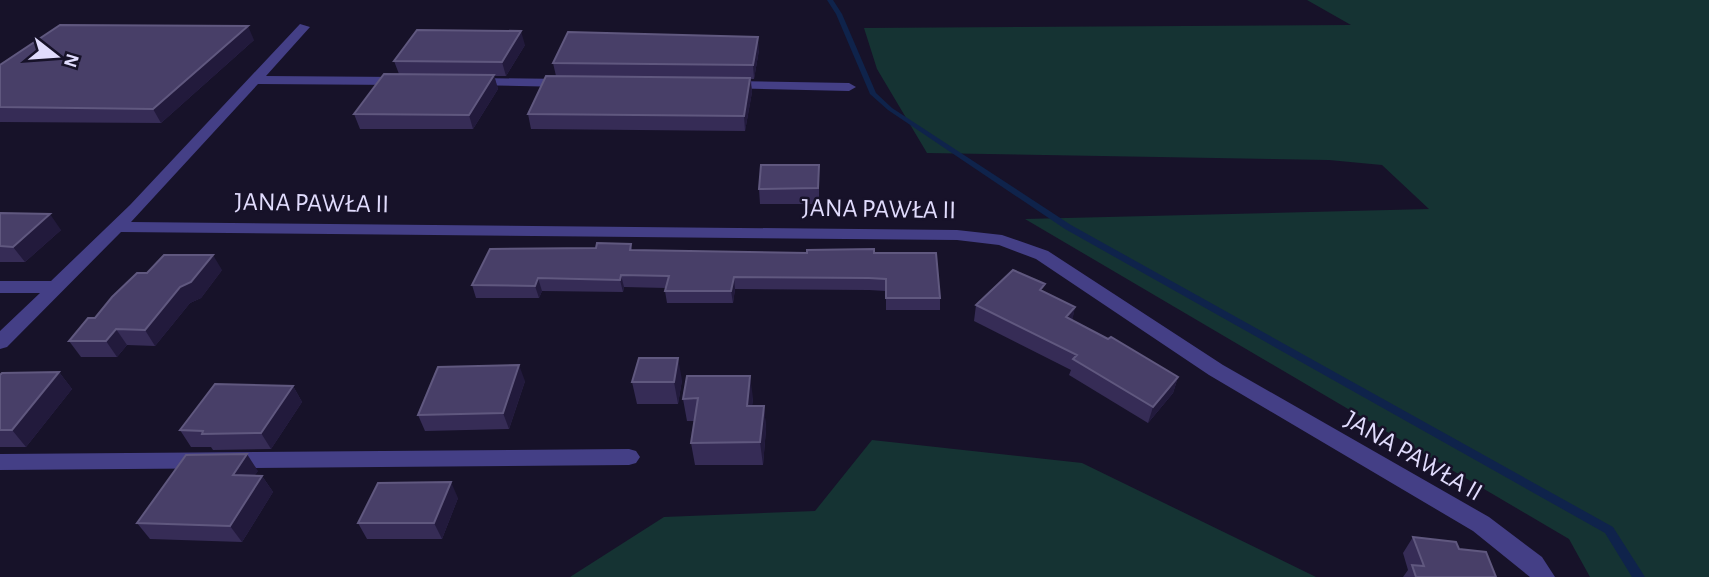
<svg xmlns="http://www.w3.org/2000/svg" width="1709" height="577" font-family="'Alegreya Sans',sans-serif">
	<style>
		.green { fill: #153333 }
		.lines { fill: none; stroke-linecap: round; stroke-linejoin: round }
		.stream { fill: #0f234b; fill-rule: evenodd }
		.street { fill: #443f86; fill-rule: evenodd }
		.wall { fill: #362c56 }
		.shaded-wall { fill: #221a3c }
		.building { fill: #483f68; stroke: #60587f; stroke-width: 2 }
		.labels { text-anchor: middle; stroke-width: 5; stroke-linejoin: round; paint-order: stroke }
		.street-label { font-size: 26px; fill: #e1dcfd; stroke: #171229 }
	</style>
	<rect width="100%" height="100%" fill="#171229"/>
	<path class="green" d="M 1307,0 L 1709,0 L 1709,577 L 1590,577 L 1569,539 L 1025,219 L 1429,209 L 1382,165 L 1329,160 L 927,153 L 877,69 L 864,28 L 1351,25 Z
		M 872,440 L 1082,463 L 1316,577 L 570,577 L 664,517 L 815,511 Z"/>
	<g class="lines">
		<path class="stream" d="M 827,0 L 833,0 L 842,14 L 876,93 L 892,108 L 1071,225 L 1613,527 L 1645,577 L 1632,577 L 1605,533 L 1065,229 L 888,110 L 870,94 L 836,14 Z"/>
		<path class="street" d="M 300,24 L 310,27 L 266,76 L 400,77 L 407,81 L 400,85 L 258,84 L 131,222 L 957,230 L 1002,235 L 1048,251 L 1223,365 L 1489,517 L 1542,557 L 1555,577 L 1530,577 L 1473,531 L 1209,375 L 1036,259 L 999,245 L 957,240 L 121,232 L 7,347 L 0,349 L 0,331 L 40,293 L 0,293 L 0,281 L 51,281 L 130,205 Z
			M 474,78 L 565,79 L 572,83 L 565,87 L 469,85 L 467,82 Z
			M 729,81 L 849,83 L 856,87 L 849,91 L 724,88 L 722,85 Z
			M 629,449 L 636,451 L 640,457 L 636,463 L 629,465 L 0,470 L 0,454 Z"/>
	</g>
	<path class="wall" d="M 254,40 L 161,123 L 0,122 L 0,65 Z
		M 525,45 L 506,76 L 494,76 L 498,89 L 473,129 L 360,129 L 354,114 L 399,74 L 394,61 Z
		M 759,50 L 754,79 L 751,79 L 752,92 L 745,131 L 531,129 L 528,114 L 556,76 L 553,63 Z
		M 819,165 L 819,204 L 760,204 L 759,189 Z
		M 0,213 L 61,230 L 25,262 L 0,262 Z
		M 631,244 L 632,250 L 738,252 L 874,253 L 940,298 L 940,310 L 886,310 L 886,291 L 869,290 L 735,289 L 733,303 L 667,303 L 665,291 L 666,288 L 624,287 L 623,292 L 542,291 L 539,298 L 476,298 L 472,285 L 596,248 Z
		M 222,270 L 201,298 L 190,303 L 155,346 L 127,345 L 117,357 L 81,357 L 69,341 L 95,318 Z
		M 1044,292 L 1075,307 L 1072,320 L 1178,377 L 1173,393 L 1148,423 L 1069,375 L 1071,370 L 974,321 L 976,305 Z
		M 59,372 L 72,389 L 26,447 L 0,447 L 0,375 Z
		M 682,380 L 678,404 L 637,404 L 632,382 Z
		M 525,381 L 509,429 L 425,431 L 418,415 Z
		M 293,386 L 302,402 L 271,449 L 213,450 L 211,447 L 191,447 L 180,430 Z
		M 753,398 L 752,406 L 764,406 L 766,429 L 763,465 L 695,465 L 691,443 L 694,421 L 687,421 L 683,399 Z
		M 258,471 L 254,476 L 262,476 L 273,492 L 242,542 L 150,539 L 137,523 Z
		M 458,498 L 442,539 L 367,539 L 358,523 Z
		M 1413,537 L 1459,549 L 1496,577 L 1403,577 L 1408,570 L 1403,553 Z"/>
	<path class="shaded-wall" d="M 248,26 L 254,40 L 161,123 L 153,109 Z
		M 521,31 L 525,45 L 506,76 L 502,62 Z
		M 758,37 L 759,50 L 754,79 L 753,65 Z
		M 494,75 L 498,89 L 473,129 L 469,115 Z
		M 750,78 L 752,92 L 745,131 L 744,116 Z
		M 50,214 L 61,230 L 25,262 L 13,247 Z
		M 213,255 L 222,270 L 201,298 L 190,303 L 155,346 L 145,330 L 180,287 Z
		M 621,275 L 624,287 L 623,292 L 620,280 Z
		M 734,277 L 735,289 L 733,303 L 731,291 Z
		M 538,278 L 542,291 L 539,298 L 535,286 Z
		M 1075,307 L 1072,322 L 1066,317 Z
		M 116,329 L 127,345 L 117,357 L 106,341 Z
		M 678,358 L 682,380 L 678,404 L 674,382 Z
		M 519,365 L 525,381 L 509,429 L 503,413 Z
		M 59,372 L 72,389 L 26,447 L 12,430 Z
		M 750,376 L 753,398 L 749,428 L 747,406 Z
		M 1178,377 L 1173,393 L 1148,423 L 1153,407 Z
		M 293,386 L 302,402 L 271,449 L 261,433 Z
		M 764,406 L 766,429 L 763,465 L 760,442 Z
		M 247,454 L 258,471 L 244,491 L 233,475 Z
		M 262,476 L 273,492 L 242,542 L 230,526 Z
		M 451,482 L 458,498 L 442,539 L 434,523 Z"/>
	<path class="building" d="M 60,25 L 248,26 L 153,109 L 0,107 L 0,65 Z
		M 417,30 L 521,31 L 502,62 L 394,61 Z
		M 568,32 L 758,37 L 753,65 L 553,63 Z
		M 384,74 L 494,75 L 469,115 L 354,114 Z
		M 546,76 L 750,78 L 744,116 L 528,114 Z
		M 761,165 L 819,165 L 818,188 L 759,189 Z
		M 0,213 L 50,214 L 13,247 L 0,246 Z
		M 597,243 L 631,244 L 630,250 L 807,253 L 807,250 L 874,249 L 874,253 L 936,253 L 940,298 L 886,298 L 886,279 L 869,278 L 734,277 L 731,291 L 665,291 L 669,276 L 621,275 L 620,280 L 538,278 L 535,286 L 472,285 L 490,249 L 596,248 Z
		M 164,255 L 213,255 L 191,282 L 180,287 L 145,330 L 116,329 L 106,341 L 69,341 L 88,318 L 95,318 L 112,297 L 137,273 L 147,273 Z
		M 1013,270 L 1045,284 L 1040,290 L 1075,307 L 1066,317 L 1108,339 L 1111,337 L 1178,377 L 1153,407 L 1073,359 L 1077,355 L 976,305 Z
		M 639,358 L 678,358 L 674,382 L 632,382 Z
		M 519,365 L 503,413 L 418,415 L 438,367 Z
		M 59,372 L 12,430 L 0,430 L 0,375 L 2,373 Z
		M 687,376 L 750,376 L 747,406 L 764,406 L 760,442 L 691,443 L 698,398 L 683,399 Z
		M 215,384 L 293,386 L 261,433 L 202,434 L 203,431 L 180,430 Z
		M 247,454 L 233,475 L 262,476 L 230,526 L 137,523 L 186,455 Z
		M 451,482 L 434,523 L 358,523 L 378,483 Z
		M 1413,537 L 1456,542 L 1459,549 L 1486,552 L 1496,577 L 1416,577 L 1412,565 L 1424,566 Z"/>
	<g class="labels">
		<g class="street-label">
			<text transform="translate(312 202) rotate(1)" y="9">JANA PAWŁA II</text>
			<text transform="translate(879 208) rotate(1)" y="9">JANA PAWŁA II</text>
			<text transform="translate(1414 455) rotate(30)" y="9">JANA PAWŁA II</text>
		</g>
	</g>
	<g transform="translate(56 56) rotate(107)" stroke="#171229" stroke-width="5" paint-order="stroke">
	<path d="M0-5L12 26L0 18L-12 26Z" fill="#e1dcfd"/>
	<text y="-10" font-size="19" font-weight="bold" text-anchor="middle" fill="#e1dcfd">N</text>
	</g>
</svg>
